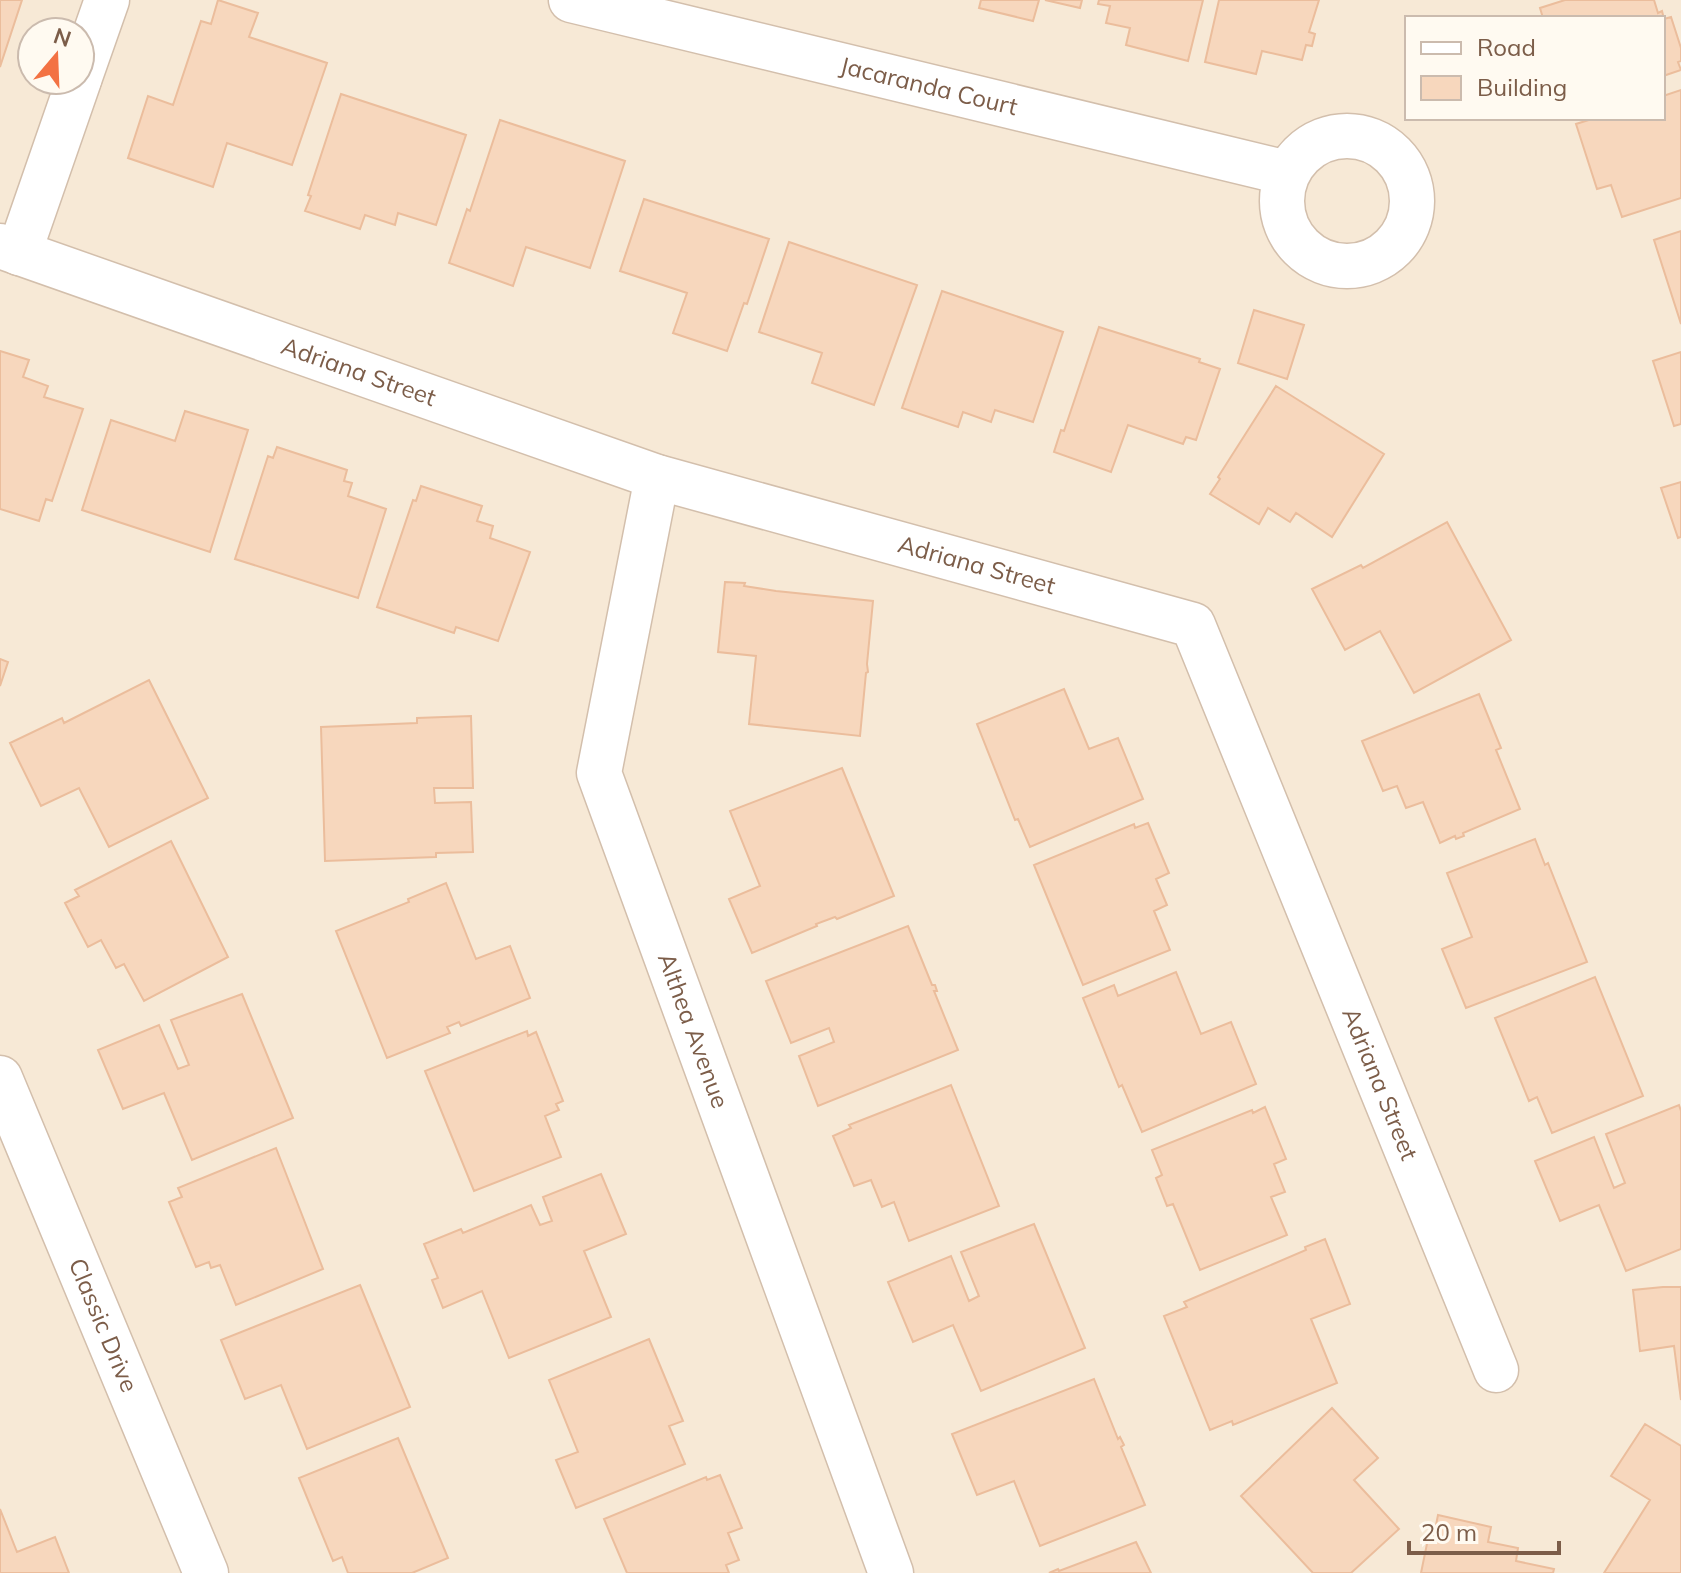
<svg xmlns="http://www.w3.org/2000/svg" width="1681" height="1573" font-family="Mulish,sans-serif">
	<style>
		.residential { fill: #f7e9d6; fill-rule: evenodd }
		.building { fill: #f7d7bd; stroke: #ebbd9c; stroke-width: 2 }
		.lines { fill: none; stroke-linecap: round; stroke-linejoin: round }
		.minor-casing { stroke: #d3bfac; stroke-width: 47 }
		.minor { stroke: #fff; stroke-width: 44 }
		.labels { text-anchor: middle; stroke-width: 6; stroke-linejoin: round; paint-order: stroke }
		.street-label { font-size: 24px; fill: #7c5d49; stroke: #fffaf1 }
	</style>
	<rect width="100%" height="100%" fill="#fef7e9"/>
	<path class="residential" d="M 0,0 L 1681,0 L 1681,1573 L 0,1573 ZM 1407,18 L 1663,18 L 1663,118 L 1407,118 ZM 32,32 L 80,32 L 80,80 L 32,80 Z"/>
	<path class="building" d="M 0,0 L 22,0 L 0,67 Z
		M 218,0 L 258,13 L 249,37 L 327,63 L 292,165 L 227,143 L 213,187 L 128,158 L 148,96 L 173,105 L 201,21 L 211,24 Z
		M 981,0 L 1039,0 L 1033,21 L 979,8 Z
		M 1045,0 L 1082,0 L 1080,8 Z
		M 1099,0 L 1203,0 L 1188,61 L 1126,45 L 1130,28 L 1106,23 L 1110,6 L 1098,4 Z
		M 1219,0 L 1319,0 L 1309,32 L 1315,34 L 1312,46 L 1306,45 L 1302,60 L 1262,51 L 1256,74 L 1205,62 Z
		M 1565,0 L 1654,0 L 1658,13 L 1662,11 L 1664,19 L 1671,17 L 1681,48 L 1681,61 L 1678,62 L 1681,70 L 1663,76 L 1663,18 L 1543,18 L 1540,8 Z
		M 1681,90 L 1681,198 L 1622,217 L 1611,185 L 1597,189 L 1576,124 L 1595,118 L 1663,118 L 1663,96 Z
		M 341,94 L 466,135 L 436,225 L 398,213 L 395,225 L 365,215 L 360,229 L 305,211 L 311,196 L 308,195 Z
		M 500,120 L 625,161 L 590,268 L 526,247 L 513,286 L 449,263 L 467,209 L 470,211 Z
		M 644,199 L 769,239 L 747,304 L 744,303 L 727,351 L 673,333 L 687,293 L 620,271 Z
		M 1681,231 L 1681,324 L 1654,240 Z
		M 789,242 L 917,285 L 874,405 L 812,383 L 822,353 L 759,332 Z
		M 942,291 L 1063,332 L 1033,422 L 995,410 L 991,422 L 963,412 L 958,427 L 902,408 Z
		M 1254,310 L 1304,325 L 1287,379 L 1238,363 Z
		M 1099,327 L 1200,359 L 1199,362 L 1220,369 L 1196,440 L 1186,437 L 1183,444 L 1128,425 L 1111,472 L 1054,452 L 1061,430 L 1064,431 Z
		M 0,351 L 29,360 L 23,377 L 48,386 L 44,397 L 83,409 L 52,501 L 46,499 L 39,521 L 0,509 Z
		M 1681,352 L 1681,424 L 1674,426 L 1653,361 Z
		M 1276,386 L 1384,454 L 1332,537 L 1296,513 L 1290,522 L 1268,508 L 1259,524 L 1210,494 L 1220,479 L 1218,477 Z
		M 185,411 L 248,430 L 210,552 L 82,510 L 111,420 L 175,441 Z
		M 277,447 L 347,470 L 344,481 L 352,483 L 348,496 L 386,509 L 358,598 L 235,559 L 268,456 L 273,458 Z
		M 1681,482 L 1681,537 L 1678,538 L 1661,488 Z
		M 421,486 L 482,506 L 477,521 L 493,526 L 490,538 L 530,552 L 498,641 L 456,627 L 454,633 L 377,607 L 413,500 L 416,501 Z
		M 1447,522 L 1511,640 L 1414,693 L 1380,631 L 1345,650 L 1312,589 L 1361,565 L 1363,568 Z
		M 725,582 L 745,583 L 744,586 L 776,591 L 873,601 L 867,664 L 868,672 L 866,673 L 860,736 L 749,724 L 756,656 L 718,652 Z
		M 0,659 L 8,662 L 0,686 Z
		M 149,680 L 208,798 L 109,847 L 79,788 L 41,806 L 10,743 L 62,718 L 64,723 Z
		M 1064,689 L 1089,749 L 1118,738 L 1143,799 L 1030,847 L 1018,819 L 1015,820 L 977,724 Z
		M 1479,694 L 1501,748 L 1496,750 L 1520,809 L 1463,833 L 1464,836 L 1456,839 L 1455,836 L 1440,843 L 1423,802 L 1406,808 L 1397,786 L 1383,791 L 1362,741 Z
		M 471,716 L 473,788 L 434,788 L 435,803 L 471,802 L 473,852 L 436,853 L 436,857 L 325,861 L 321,727 L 417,723 L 417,718 Z
		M 842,768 L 894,896 L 837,919 L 835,917 L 816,924 L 817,926 L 752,953 L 729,899 L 760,886 L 730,811 Z
		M 1148,823 L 1169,873 L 1156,879 L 1167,905 L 1154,911 L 1170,950 L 1083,985 L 1034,865 L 1134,824 L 1135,828 Z
		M 1535,839 L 1545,865 L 1548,863 L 1587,962 L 1466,1008 L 1442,949 L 1472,937 L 1447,873 Z
		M 171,841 L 228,957 L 144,1001 L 124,964 L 116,968 L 101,940 L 88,947 L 65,903 L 79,896 L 75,890 Z
		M 446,883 L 476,959 L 510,946 L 530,998 L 461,1026 L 459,1022 L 447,1027 L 450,1033 L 387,1058 L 336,931 L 409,902 L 408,899 Z
		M 908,926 L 932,985 L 935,985 L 937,991 L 934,991 L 958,1050 L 818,1106 L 799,1056 L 834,1042 L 829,1028 L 791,1043 L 766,981 Z
		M 1176,972 L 1201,1034 L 1231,1022 L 1256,1084 L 1142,1132 L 1122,1085 L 1119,1087 L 1083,998 L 1114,985 L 1118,996 Z
		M 1595,977 L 1643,1096 L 1552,1133 L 1537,1097 L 1529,1101 L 1495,1018 Z
		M 242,994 L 293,1118 L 192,1160 L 164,1093 L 123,1109 L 98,1050 L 159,1025 L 178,1069 L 189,1065 L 171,1020 Z
		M 527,1031 L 528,1036 L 536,1032 L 563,1101 L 556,1104 L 559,1110 L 545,1116 L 561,1157 L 474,1191 L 425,1071 Z
		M 951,1085 L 999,1206 L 909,1241 L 894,1202 L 882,1207 L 871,1180 L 854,1186 L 833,1136 L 851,1128 L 849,1125 Z
		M 1679,1105 L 1681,1111 L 1681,1249 L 1626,1271 L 1599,1205 L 1560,1221 L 1535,1161 L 1594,1137 L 1614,1188 L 1625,1183 L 1606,1134 Z
		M 1265,1107 L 1286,1159 L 1274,1164 L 1285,1192 L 1271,1197 L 1287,1235 L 1200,1270 L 1173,1204 L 1167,1206 L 1156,1178 L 1162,1175 L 1152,1150 L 1252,1110 L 1253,1113 Z
		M 276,1148 L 323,1269 L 236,1305 L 220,1265 L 211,1268 L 209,1262 L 196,1267 L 169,1202 L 182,1197 L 178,1188 Z
		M 601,1174 L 626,1234 L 584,1251 L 611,1317 L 509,1358 L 482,1291 L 443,1308 L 432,1280 L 438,1278 L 424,1244 L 461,1229 L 463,1233 L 531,1205 L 540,1225 L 552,1221 L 543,1197 Z
		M 1034,1224 L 1085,1348 L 981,1391 L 953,1325 L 913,1342 L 888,1282 L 951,1256 L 969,1301 L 979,1296 L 961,1252 Z
		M 1325,1239 L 1350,1304 L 1311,1319 L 1337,1383 L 1233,1425 L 1232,1421 L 1210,1430 L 1164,1316 L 1187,1307 L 1184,1302 L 1306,1250 L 1305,1247 Z
		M 360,1285 L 410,1407 L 307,1449 L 281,1385 L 245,1399 L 221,1340 Z
		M 1663,1287 L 1681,1287 L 1681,1400 L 1674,1346 L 1640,1351 L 1633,1290 Z
		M 649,1339 L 683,1421 L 669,1426 L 685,1464 L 576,1508 L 556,1460 L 578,1452 L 549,1380 Z
		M 1094,1379 L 1118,1439 L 1120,1437 L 1124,1445 L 1121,1447 L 1145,1505 L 1040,1546 L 1014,1481 L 977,1495 L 952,1434 Z
		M 1332,1408 L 1378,1458 L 1354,1480 L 1399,1529 L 1351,1573 L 1313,1573 L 1241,1496 Z
		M 1645,1424 L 1681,1446 L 1681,1573 L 1604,1573 L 1650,1500 L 1611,1476 Z
		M 398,1438 L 448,1558 L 412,1573 L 348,1573 L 342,1557 L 333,1561 L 299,1478 Z
		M 720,1475 L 742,1528 L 728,1533 L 739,1560 L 726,1565 L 729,1573 L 627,1573 L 604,1519 L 706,1477 L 707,1480 Z
		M 0,1509 L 17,1552 L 55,1537 L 69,1573 L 0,1573 Z
		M 1438,1515 L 1491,1527 L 1488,1542 L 1518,1548 L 1516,1561 L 1554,1569 L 1553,1573 L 1421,1573 L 1430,1529 L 1435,1530 Z
		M 1136,1542 L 1151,1573 L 1049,1573 L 1058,1569 L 1059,1571 Z"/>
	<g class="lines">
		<defs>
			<g id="minor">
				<path id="s1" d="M 571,0 L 1287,173"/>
				<path d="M 80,77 L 107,0"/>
				<circle cx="1347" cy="201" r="65"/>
				<path id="s2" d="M 0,246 L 657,477 L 1193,625 L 1496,1370"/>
				<path d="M 19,253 L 79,80"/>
				<path id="s3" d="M 657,477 L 599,773 L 891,1573"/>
				<path id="s4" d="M 0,1078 L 206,1573"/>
			</g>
		</defs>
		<use href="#minor" class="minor-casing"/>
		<use href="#minor" class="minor"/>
	</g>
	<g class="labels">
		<g class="street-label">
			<text dy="8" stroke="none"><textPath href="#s1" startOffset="368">Jacaranda Court</textPath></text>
			<text dy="8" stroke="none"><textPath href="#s2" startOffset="380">Adriana Street</textPath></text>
			<text dy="8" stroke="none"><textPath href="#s2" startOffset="1028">Adriana Street</textPath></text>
			<text dy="8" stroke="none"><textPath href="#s3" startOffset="576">Althea Avenue</textPath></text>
			<text dy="8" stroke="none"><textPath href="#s2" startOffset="1748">Adriana Street</textPath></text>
			<text dy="8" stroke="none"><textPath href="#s4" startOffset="268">Classic Drive</textPath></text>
		</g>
	</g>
	<rect x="1405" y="16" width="260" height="104" fill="#fffaf1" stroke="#cbbbae" stroke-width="2"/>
	<rect x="1421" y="42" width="40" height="12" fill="#ffffff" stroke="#cbbbae" stroke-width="2"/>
	<text x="1477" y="56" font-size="24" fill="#7c5d49">Road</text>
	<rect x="1421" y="76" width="40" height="24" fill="#f7d7bd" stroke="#cbbbae" stroke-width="2"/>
	<text x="1477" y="96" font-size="24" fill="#7c5d49">Building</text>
	<g transform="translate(56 56) rotate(19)"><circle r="38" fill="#fffaf1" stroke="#cbbbae" stroke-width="2"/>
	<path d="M0-6L14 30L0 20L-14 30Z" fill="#f37243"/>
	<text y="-12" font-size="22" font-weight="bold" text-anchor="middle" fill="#7c5d49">N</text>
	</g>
	<path d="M1409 1541v12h150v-12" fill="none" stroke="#7c5d49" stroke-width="4"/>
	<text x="1421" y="1541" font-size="24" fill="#7c5d49" stroke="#fffaf1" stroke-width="6" paint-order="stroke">20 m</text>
</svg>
